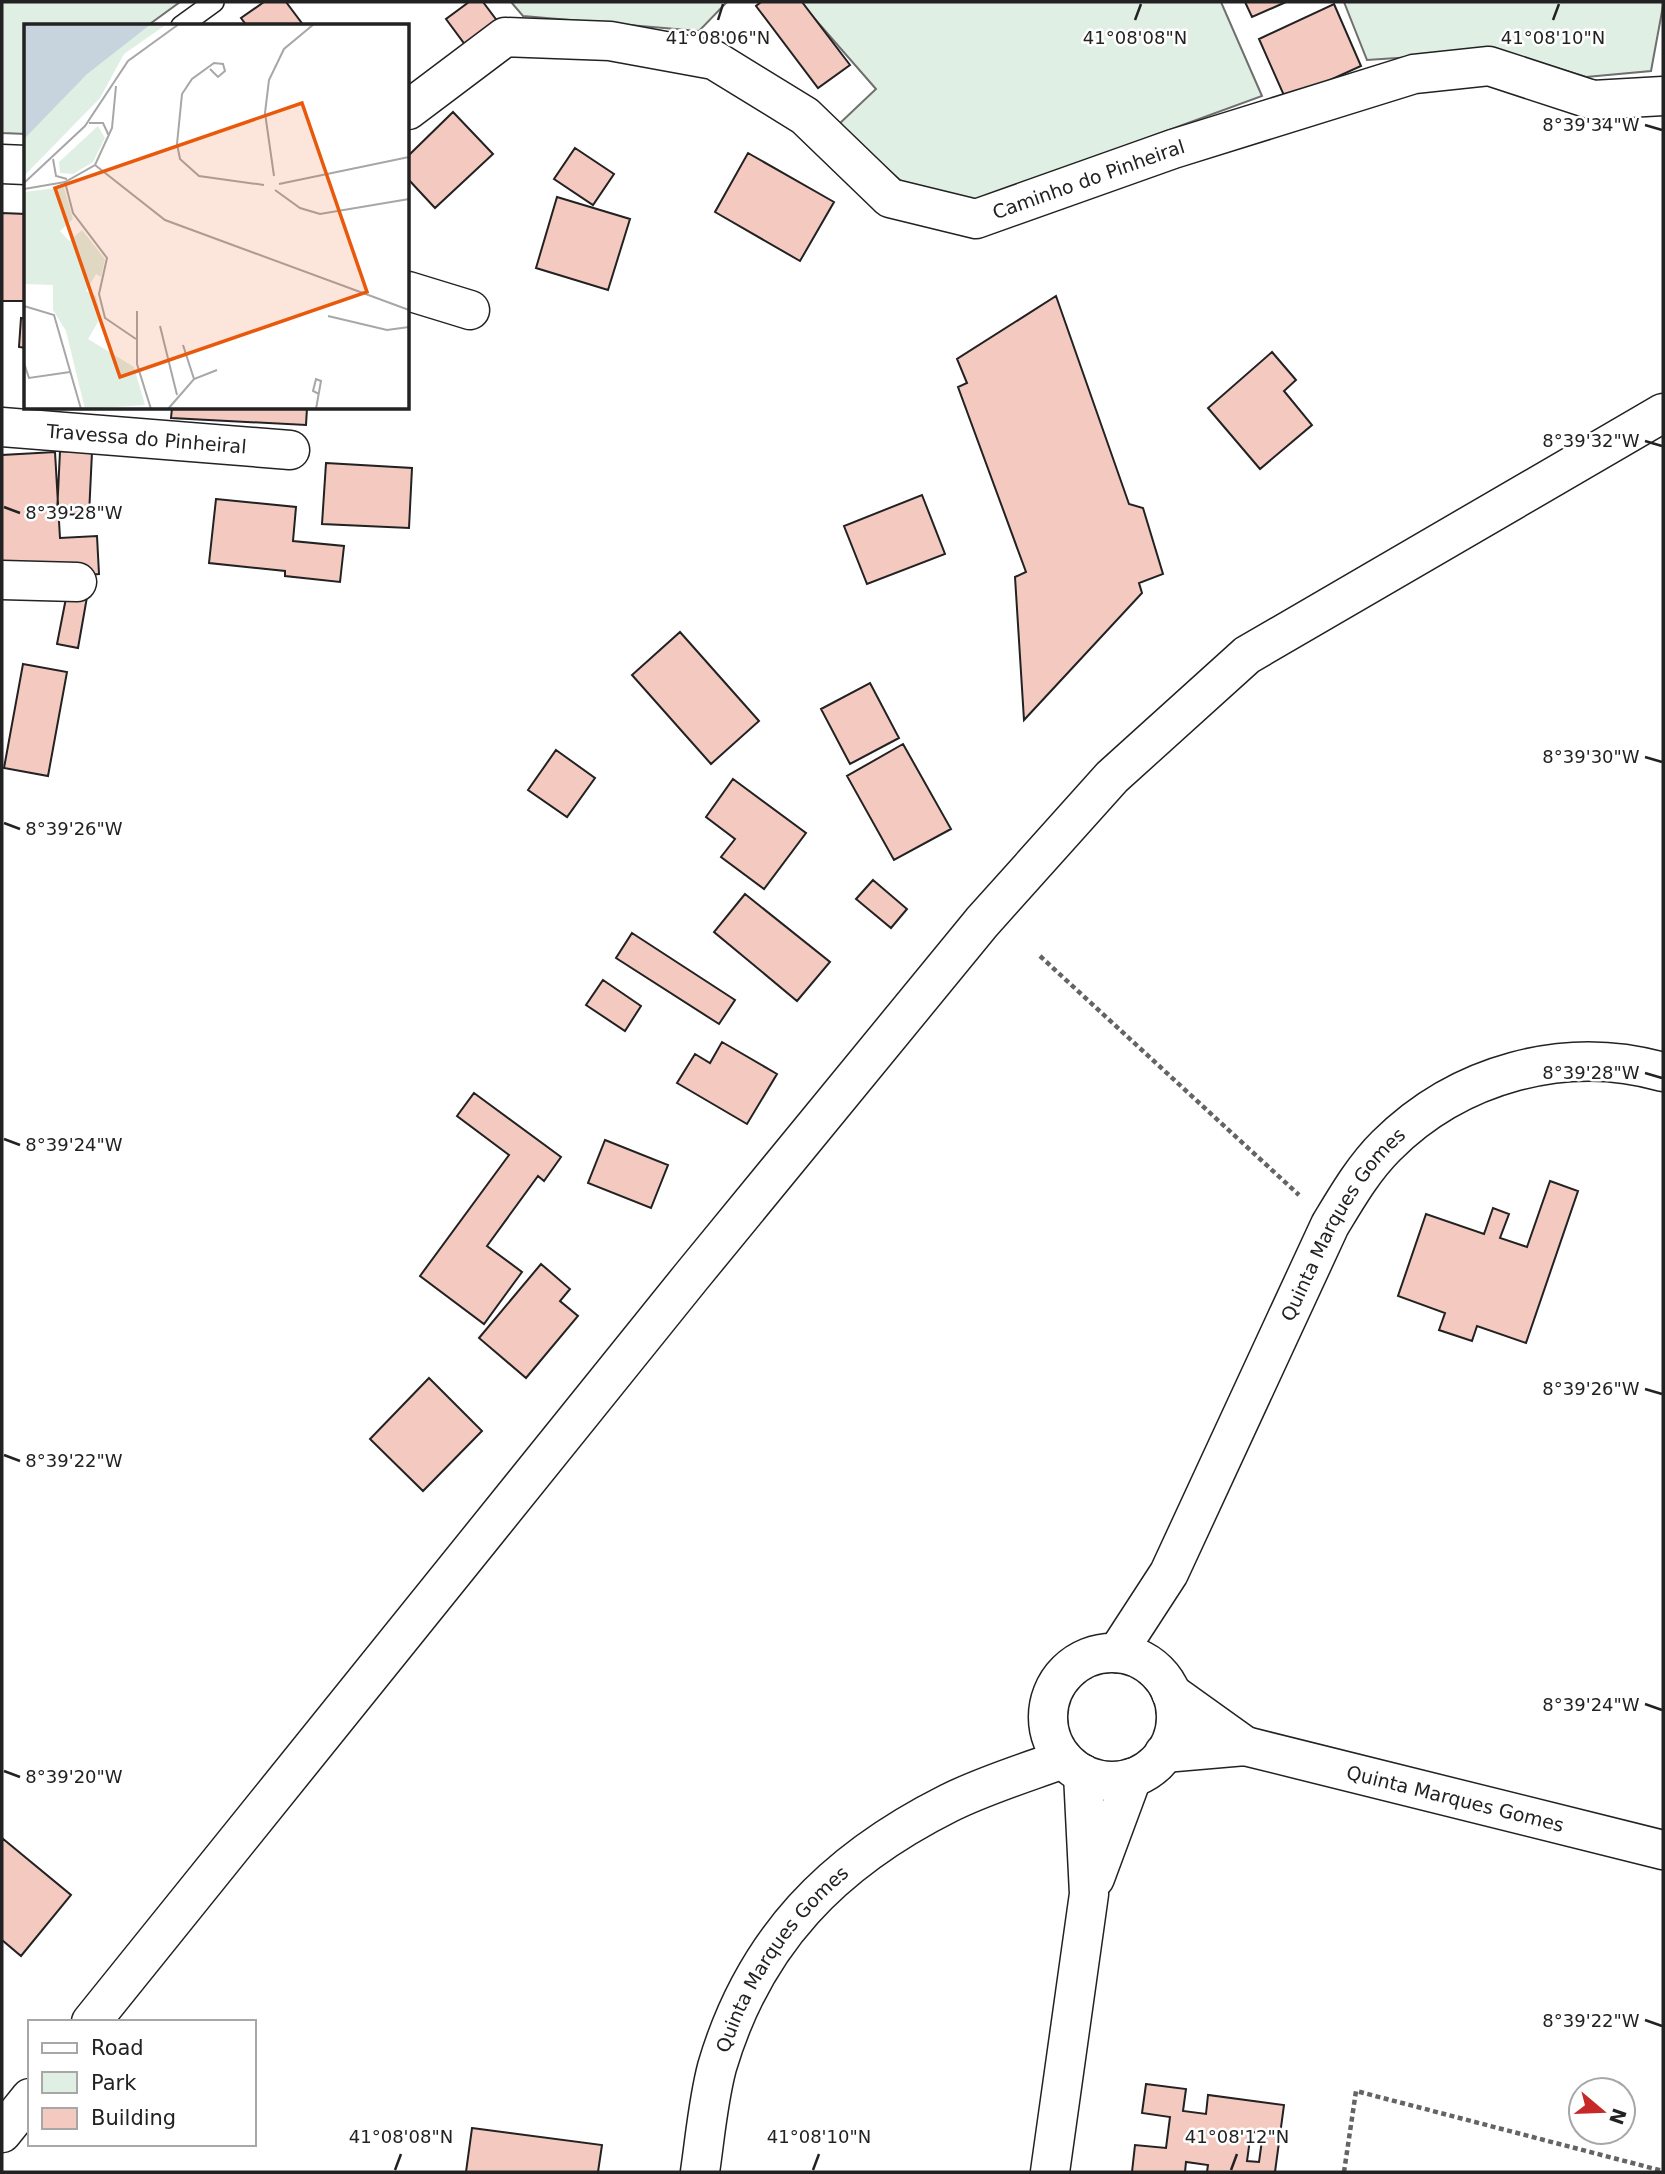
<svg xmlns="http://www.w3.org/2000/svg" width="1665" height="2174" font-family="'DejaVu Sans',sans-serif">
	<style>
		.green { fill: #e0efe3; stroke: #6f6f6f; stroke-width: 2 }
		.building { fill: #f3c9c0; stroke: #222; stroke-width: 2; fill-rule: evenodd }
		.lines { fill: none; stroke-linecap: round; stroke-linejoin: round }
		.service-casing { stroke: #222; stroke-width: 22 }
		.minor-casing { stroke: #222; stroke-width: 41 }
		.secondary-casing { stroke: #222; stroke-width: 41 }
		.path { stroke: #646464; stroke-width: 4.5; stroke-dasharray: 5 3.5; stroke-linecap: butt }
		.service { stroke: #fff; stroke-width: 19 }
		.minor { stroke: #fff; stroke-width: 38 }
		.secondary { stroke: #fff; stroke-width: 38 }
		.ticks { fill: none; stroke: #222; stroke-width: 2.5 }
		.labels { text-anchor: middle; stroke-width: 5; stroke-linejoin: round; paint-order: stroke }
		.street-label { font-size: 19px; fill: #222; stroke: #fff }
		.inset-road { fill: none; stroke: #a7a7a7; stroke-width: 2 }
		.view { fill: #e8590c; fill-opacity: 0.15; stroke: #e8590c; stroke-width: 3.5 }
		.inset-edge { fill: none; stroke: #222; stroke-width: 3.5 }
		.ticks-label { font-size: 18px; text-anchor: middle; fill: #222; stroke: #fff; stroke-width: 5; stroke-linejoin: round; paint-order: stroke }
	</style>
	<rect width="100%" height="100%" fill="#fff"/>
	<path class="green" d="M 2,2 L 180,2 L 147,26 L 26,26 L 26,134 L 2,133 Z
		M 511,2 L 727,2 L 699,31 L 523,16 Z
		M 800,2 L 1221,2 L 1262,96 L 972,202 L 909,188 L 838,125 L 876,89 Z
		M 1344,2 L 1663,2 L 1663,6 L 1651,71 L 1586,77 L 1503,51 L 1367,60 Z"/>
	<path class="building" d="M 264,2 L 286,2 L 304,26 L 247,26 L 241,18 Z
		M 469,2 L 483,2 L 504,30 L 472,54 L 446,19 Z
		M 761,2 L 802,2 L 850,65 L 818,88 L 756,6 Z
		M 1245,2 L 1286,2 L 1252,17 Z
		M 1334,4 L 1361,66 L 1286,100 L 1259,39 Z
		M 453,112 L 493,154 L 435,208 L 408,179 L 408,156 Z
		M 575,148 L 614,174 L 593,205 L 554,179 Z
		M 748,153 L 834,202 L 800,261 L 715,212 Z
		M 557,197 L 630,219 L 608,290 L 536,268 Z
		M 2,213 L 26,214 L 26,301 L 2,301 Z
		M 1056,296 L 1129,504 L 1143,508 L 1163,574 L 1139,583 L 1142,593 L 1024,720 L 1015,577 L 1026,572 L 958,387 L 967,383 L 957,359 Z
		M 21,318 L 26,319 L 26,348 L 19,347 Z
		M 1272,352 L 1296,380 L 1284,391 L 1312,425 L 1260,469 L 1208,408 Z
		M 172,408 L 307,408 L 306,425 L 171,418 Z
		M 60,451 L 92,452 L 89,515 L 57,514 Z
		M 55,452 L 60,538 L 97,536 L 99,574 L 2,581 L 2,455 Z
		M 326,463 L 412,468 L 409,528 L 322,524 Z
		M 922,495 L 945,554 L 867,584 L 844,526 Z
		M 216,499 L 296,507 L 293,541 L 344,546 L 340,582 L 285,576 L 285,571 L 209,563 Z
		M 67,593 L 87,597 L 78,648 L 57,644 Z
		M 680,632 L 759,721 L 711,764 L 632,675 Z
		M 23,664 L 67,672 L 48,776 L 4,768 Z
		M 870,683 L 899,738 L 850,764 L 821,709 Z
		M 903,744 L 951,829 L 894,860 L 847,776 Z
		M 556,750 L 595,778 L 567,817 L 528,790 Z
		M 733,779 L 806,833 L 764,889 L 721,857 L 735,839 L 706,817 Z
		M 873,880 L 907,909 L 891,928 L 856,899 Z
		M 745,894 L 830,962 L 797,1001 L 714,932 Z
		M 632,933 L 735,1000 L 719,1024 L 616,958 Z
		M 603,980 L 641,1006 L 625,1031 L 586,1005 Z
		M 722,1042 L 777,1074 L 747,1124 L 677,1083 L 695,1054 L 710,1063 Z
		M 474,1093 L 561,1157 L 544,1181 L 538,1176 L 487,1246 L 522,1272 L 484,1324 L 420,1276 L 509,1155 L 457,1116 Z
		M 605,1140 L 668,1165 L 651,1208 L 588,1183 Z
		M 1550,1181 L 1578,1191 L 1526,1343 L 1477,1326 L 1472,1341 L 1439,1330 L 1445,1313 L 1398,1296 L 1426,1214 L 1484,1234 L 1493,1208 L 1509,1214 L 1500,1238 L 1527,1247 Z
		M 541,1264 L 570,1289 L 560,1301 L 578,1316 L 526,1378 L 479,1338 Z
		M 429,1378 L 482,1431 L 423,1491 L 370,1439 Z
		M 2,1838 L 71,1895 L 21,1956 L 2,1940 Z
		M 1146,2084 L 1186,2089 L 1183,2111 L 1206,2114 L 1208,2095 L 1284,2105 L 1275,2172 L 1207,2172 L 1208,2165 L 1186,2162 L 1185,2172 L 1132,2172 L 1135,2145 L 1166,2148 L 1170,2117 L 1142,2113 ZM 1251,2132 L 1263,2133 L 1259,2162 L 1247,2161 Z
		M 472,2128 L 602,2145 L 598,2172 L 466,2172 Z"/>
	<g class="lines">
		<defs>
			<path id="service" d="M 181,26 L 214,2"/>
			<g id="minor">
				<path id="s1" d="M 408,110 L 505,37 L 610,41 L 714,60 L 805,116 L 890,198 L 976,219 L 1173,149 L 1414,74 L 1489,66 L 1593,100 L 1663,96"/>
				<path d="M 2,164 L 26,165"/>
				<path d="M 408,291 L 470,310"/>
				<path id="s2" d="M 2,427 L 290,450"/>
				<path d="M 2,580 L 77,582"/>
				<path id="s3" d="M 1117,1653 L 1169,1573 L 1330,1225 C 1347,1197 1363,1169 1386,1146 C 1458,1074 1565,1044 1663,1072"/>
				<circle cx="1112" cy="1717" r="64"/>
				<path d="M 1171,1693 L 1245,1746"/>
				<path id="s4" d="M 1164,1753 L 1245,1746 L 1663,1850"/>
				<path d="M 1095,1878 L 1132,1778"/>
				<path id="s5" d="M 700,2172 C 705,2138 708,2101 717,2067 C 754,1941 833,1861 949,1803 C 985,1785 1025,1773 1063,1759"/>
				<path d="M 1050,2172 L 1089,1894 L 1083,1774"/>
			</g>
			<path id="secondary" d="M 91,2022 L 691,1277 L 982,922 L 1112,777 L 1247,655 L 1663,413
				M 2,2133 L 30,2098"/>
		</defs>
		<use href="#service" class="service-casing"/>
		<use href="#minor" class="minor-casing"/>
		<use href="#secondary" class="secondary-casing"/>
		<path class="path" d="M 1040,956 L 1299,1195
			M 1344,2172 L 1356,2091 L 1663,2171"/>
		<use href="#service" class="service"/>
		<use href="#minor" class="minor"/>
		<use href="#secondary" class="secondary"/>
	</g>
	<path class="ticks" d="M 718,20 L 723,4M 1135,20 L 1141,4M 1553,20 L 1559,4M 1645,125 L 1662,130M 1645,441 L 1662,446M 4,507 L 20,513M 1645,757 L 1662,762M 4,823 L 20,829M 1645,1073 L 1662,1078M 4,1139 L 20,1145M 1645,1389 L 1662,1394M 4,1455 L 20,1461M 1645,1704 L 1662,1710M 4,1771 L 20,1777M 1645,2020 L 1662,2026M 395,2170 L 401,2154M 813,2170 L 819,2154M 1231,2170 L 1237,2154"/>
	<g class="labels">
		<g class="street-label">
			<text dy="7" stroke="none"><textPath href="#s1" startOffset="765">Caminho do Pinheiral</textPath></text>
			<text dy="7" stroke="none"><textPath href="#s2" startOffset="145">Travessa do Pinheiral</textPath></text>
			<text dy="7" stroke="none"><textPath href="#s3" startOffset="486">Quinta Marques Gomes</textPath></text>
			<text dy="7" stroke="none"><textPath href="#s4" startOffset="298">Quinta Marques Gomes</textPath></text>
			<text dy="7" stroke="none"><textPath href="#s5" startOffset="234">Quinta Marques Gomes</textPath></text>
		</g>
	</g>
	<g transform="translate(24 24)">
		<rect width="385" height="385" fill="#fff"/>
		<path d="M 0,0 L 95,23 L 127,0 L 143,0 L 100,30 L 76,74 L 0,152 ZM 74,102 L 81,114 L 69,138 L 49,150 L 36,149 L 35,138 ZM 40,163 L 49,195 L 36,207 L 45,217 L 58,206 L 81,235 L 77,253 L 72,250 L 62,267 L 72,272 L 77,293 L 64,315 L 110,343 L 121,381 L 61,385 L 42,307 L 29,286 L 29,261 L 0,260 L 0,168 Z" fill="#e0efe3"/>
		<path d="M 0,0 L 127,0 L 63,50 L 0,115 Z" fill="#c7d3dd"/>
		<path class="inset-road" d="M 186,45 L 194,53 L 201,47 L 199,40 L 190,39 L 168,55 L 158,70 L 153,120 L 156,135 L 175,152 L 240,161M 65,99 L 79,99 L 85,112M 29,135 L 32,152 L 43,155M 71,141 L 141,196 L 385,286M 250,152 L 241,89 L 245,56 L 260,25 L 290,0M 41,158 L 49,189 L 83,234 L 75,270 L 81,294 L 112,315M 0,159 L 61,102 L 104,37 L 155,0M 255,160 L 385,133M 0,165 L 41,158 L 71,141 L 88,104 L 92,62M 251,166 L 276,184 L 296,190 L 385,175M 0,282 L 30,291 L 57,385M 113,287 L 113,340 L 127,385M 304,292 L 363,306 L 385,303M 136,302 L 153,371M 159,321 L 170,355M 0,339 L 5,354 L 46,348M 144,385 L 170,355 L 193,346M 292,385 L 297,357 L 292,355 L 289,367 L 295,370"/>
		<path class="view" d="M 278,79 L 343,268 L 96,353 L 31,164 Z"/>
		<rect width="385" height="385" class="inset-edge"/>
	</g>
	<g class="ticks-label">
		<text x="718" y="44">41°08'06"N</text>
		<text x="1135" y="44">41°08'08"N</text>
		<text x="1553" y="44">41°08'10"N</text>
		<text x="1591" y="131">8°39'34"W</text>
		<text x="1591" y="447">8°39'32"W</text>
		<text x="74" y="519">8°39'28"W</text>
		<text x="1591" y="763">8°39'30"W</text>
		<text x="74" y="835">8°39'26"W</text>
		<text x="1591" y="1079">8°39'28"W</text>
		<text x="74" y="1151">8°39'24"W</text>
		<text x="1591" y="1395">8°39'26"W</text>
		<text x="74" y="1467">8°39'22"W</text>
		<text x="1591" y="1711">8°39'24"W</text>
		<text x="74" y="1783">8°39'20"W</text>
		<text x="1591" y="2027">8°39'22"W</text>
		<text x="401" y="2143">41°08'08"N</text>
		<text x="819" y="2143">41°08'10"N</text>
		<text x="1237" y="2143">41°08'12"N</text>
	</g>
	<rect width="1665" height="2174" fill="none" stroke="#222222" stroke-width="7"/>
	<rect x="28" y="2020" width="228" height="126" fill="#ffffff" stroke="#a7a7a7" stroke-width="2"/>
	<rect x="42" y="2043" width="35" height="10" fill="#ffffff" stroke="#a7a7a7" stroke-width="2"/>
	<text x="91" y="2055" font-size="21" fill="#222222">Road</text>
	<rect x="42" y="2072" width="35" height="21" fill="#e0efe3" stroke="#a7a7a7" stroke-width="2"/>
	<text x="91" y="2090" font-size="21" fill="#222222">Park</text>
	<rect x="42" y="2108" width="35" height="21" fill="#f3c9c0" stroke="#a7a7a7" stroke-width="2"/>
	<text x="91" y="2125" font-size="21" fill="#222222">Building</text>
	<g transform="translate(1602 2111) rotate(109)"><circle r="33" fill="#ffffff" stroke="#a7a7a7" stroke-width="2"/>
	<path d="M0-5L12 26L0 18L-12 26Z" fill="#c62828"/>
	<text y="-10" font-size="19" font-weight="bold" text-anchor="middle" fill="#222222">N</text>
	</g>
</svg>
